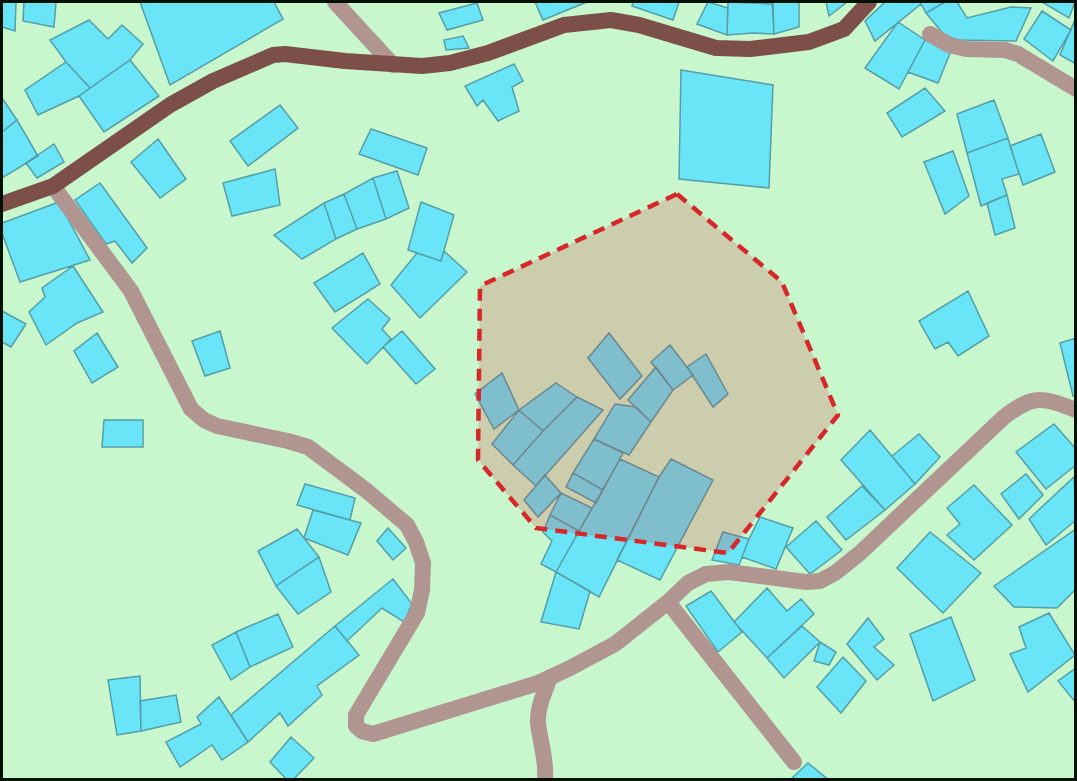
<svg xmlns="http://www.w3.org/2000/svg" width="1077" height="781" font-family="Raleway,sans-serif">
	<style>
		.building { fill: #6ae5f7; stroke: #549ea8; stroke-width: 1.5 }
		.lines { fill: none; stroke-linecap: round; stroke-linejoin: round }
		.minor { stroke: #b09591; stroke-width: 16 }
		.primary { stroke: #7d4f49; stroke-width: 16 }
		.marked { fill: #d62828; fill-opacity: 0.2; stroke: #d62828; stroke-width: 4.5; stroke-dasharray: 12 8; stroke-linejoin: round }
	</style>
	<rect width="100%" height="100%" fill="#c8f7cd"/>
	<path class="building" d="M 2,2 L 16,2 L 15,31 L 2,27 Z
		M 24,2 L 56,2 L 54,27 L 23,21 Z
		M 140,2 L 274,2 L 283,19 L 170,85 Z
		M 535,2 L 587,2 L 543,20 Z
		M 633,2 L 679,2 L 673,20 L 632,6 Z
		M 708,2 L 728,8 L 727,35 L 697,24 Z
		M 728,2 L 773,4 L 774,34 L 753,33 L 727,35 Z
		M 772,2 L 799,2 L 799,27 L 774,34 Z
		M 826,2 L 847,2 L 829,16 Z
		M 885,2 L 920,2 L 921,4 L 875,41 L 865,21 Z
		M 920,2 L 945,2 L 926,13 Z
		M 945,2 L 957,2 L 967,18 L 1011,7 L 1031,8 L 1016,41 L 959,40 L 945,36 L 926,13 Z
		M 1042,2 L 1075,2 L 1069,18 Z
		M 477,3 L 483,20 L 447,30 L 439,13 Z
		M 1042,11 L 1071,30 L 1053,61 L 1024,39 Z
		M 89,20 L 108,39 L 122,25 L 143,44 L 130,60 L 90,88 L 66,62 L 50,40 Z
		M 898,22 L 925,40 L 899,89 L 865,68 Z
		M 1074,22 L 1076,23 L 1076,64 L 1060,55 Z
		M 463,36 L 469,48 L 446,50 L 444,40 Z
		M 925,40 L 951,51 L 938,83 L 908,72 Z
		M 130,60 L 159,96 L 104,132 L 79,96 Z
		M 66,62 L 90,88 L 79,96 L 38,115 L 25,90 Z
		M 514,64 L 523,81 L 512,87 L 519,111 L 498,121 L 483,100 L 477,106 L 465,86 Z
		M 681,70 L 773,85 L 769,188 L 679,179 Z
		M 925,88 L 945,111 L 902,137 L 887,113 Z
		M 2,98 L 17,120 L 2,132 Z
		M 994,100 L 1008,138 L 967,153 L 957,114 Z
		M 280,105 L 298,128 L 248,166 L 230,141 Z
		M 17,120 L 38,156 L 2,178 L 2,132 Z
		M 371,129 L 427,148 L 418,175 L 359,154 Z
		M 1041,134 L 1055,172 L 1023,185 L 1010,146 Z
		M 1008,138 L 1019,174 L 1002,179 L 1007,195 L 981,206 L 967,153 Z
		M 158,139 L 186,179 L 160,198 L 131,162 Z
		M 54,144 L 64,162 L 37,178 L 26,163 Z
		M 953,151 L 969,196 L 945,214 L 924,162 Z
		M 275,169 L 280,205 L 232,216 L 223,183 Z
		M 397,171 L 409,208 L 386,219 L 373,178 Z
		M 373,178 L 386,219 L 357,229 L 344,194 Z
		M 100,183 L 147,248 L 132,263 L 115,241 L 106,244 L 75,200 Z
		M 344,194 L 357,229 L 336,239 L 324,203 Z
		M 1007,195 L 1015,228 L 995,235 L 987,203 Z
		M 59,202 L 90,260 L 20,282 L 2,233 L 2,223 Z
		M 421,202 L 454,215 L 441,261 L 408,250 Z
		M 324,203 L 336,239 L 302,259 L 274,235 Z
		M 444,251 L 467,272 L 420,318 L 391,285 L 417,253 L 441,261 Z
		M 363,253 L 380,284 L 335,312 L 314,283 Z
		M 73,266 L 103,312 L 77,323 L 46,345 L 29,312 L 45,297 L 42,288 Z
		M 968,291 L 989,336 L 958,356 L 948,342 L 935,349 L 919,321 Z
		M 368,299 L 390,319 L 382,329 L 391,339 L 367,364 L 332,328 Z
		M 2,311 L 26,324 L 11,347 L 2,342 Z
		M 220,331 L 230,368 L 205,376 L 192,341 Z
		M 402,331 L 435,369 L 416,384 L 383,347 Z
		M 97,333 L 118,367 L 92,383 L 74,351 Z
		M 609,333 L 642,376 L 620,399 L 588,358 Z
		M 1076,338 L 1076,395 L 1073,396 L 1060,343 Z
		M 670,345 L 693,375 L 673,390 L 651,362 Z
		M 706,354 L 728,394 L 713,407 L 687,367 Z
		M 656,367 L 673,390 L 651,422 L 628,400 Z
		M 502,373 L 519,410 L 494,429 L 475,394 Z
		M 556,383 L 577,397 L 543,431 L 519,410 Z
		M 577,397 L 603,410 L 536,486 L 513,465 L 543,431 Z
		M 615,404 L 636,407 L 651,422 L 629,455 L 594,439 Z
		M 519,410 L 543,431 L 513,465 L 492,444 Z
		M 104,420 L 143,420 L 143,447 L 102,447 Z
		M 1054,424 L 1076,449 L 1076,465 L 1046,489 L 1016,452 Z
		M 870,430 L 915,484 L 885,510 L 841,460 Z
		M 919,434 L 940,457 L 915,484 L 892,456 Z
		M 594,439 L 623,453 L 603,490 L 573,473 Z
		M 620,459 L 659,477 L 599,597 L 556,572 Z
		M 671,459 L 713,480 L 660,580 L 617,560 L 659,477 Z
		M 573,473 L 603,490 L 596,503 L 566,487 Z
		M 1026,474 L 1043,495 L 1019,519 L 1001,494 Z
		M 545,475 L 561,493 L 538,517 L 524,500 Z
		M 1074,477 L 1076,520 L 1046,545 L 1029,519 Z
		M 305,484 L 355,498 L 350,520 L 297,505 Z
		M 974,485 L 1012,525 L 974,560 L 947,535 L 960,524 L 947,508 Z
		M 862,486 L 885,510 L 846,540 L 827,517 Z
		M 561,493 L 592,508 L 579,531 L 550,515 Z
		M 313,510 L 361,523 L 348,555 L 304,538 Z
		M 550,515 L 579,531 L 556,572 L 541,564 L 552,541 L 543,532 Z
		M 760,517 L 793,528 L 776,569 L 742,557 L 749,539 Z
		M 816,521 L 842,550 L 810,574 L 786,547 Z
		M 388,528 L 406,548 L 393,560 L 377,541 Z
		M 297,529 L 319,557 L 276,586 L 258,551 Z
		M 1076,529 L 1076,589 L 1057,608 L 1014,607 L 994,586 Z
		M 723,532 L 749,539 L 739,565 L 712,560 Z
		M 930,532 L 981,573 L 943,613 L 897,568 Z
		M 319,557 L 331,592 L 298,614 L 276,586 Z
		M 556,572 L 590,591 L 579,629 L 541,622 Z
		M 393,579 L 412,604 L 404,622 L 382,608 L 347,641 L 335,626 Z
		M 767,588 L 787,611 L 801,599 L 814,614 L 767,658 L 734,622 Z
		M 711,591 L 742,632 L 718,652 L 686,606 Z
		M 1049,613 L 1075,655 L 1028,692 L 1010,654 L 1026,648 L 1019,627 Z
		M 278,614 L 293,647 L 250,667 L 236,632 Z
		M 951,617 L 975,680 L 933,701 L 910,634 Z
		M 868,618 L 884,639 L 874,647 L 894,665 L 877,680 L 847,644 Z
		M 335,626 L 359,655 L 317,686 L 322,695 L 288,726 L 280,713 L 248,742 L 231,715 Z
		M 802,626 L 820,642 L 784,678 L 767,658 Z
		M 236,632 L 250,667 L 231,680 L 212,645 Z
		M 820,642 L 836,652 L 829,665 L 814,661 Z
		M 843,657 L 866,681 L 841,713 L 817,687 Z
		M 1076,668 L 1076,703 L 1058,681 Z
		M 140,676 L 141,731 L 117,735 L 108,680 Z
		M 176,695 L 181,722 L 141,731 L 140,701 Z
		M 219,697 L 248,742 L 222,760 L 212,745 L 180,767 L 166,742 L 201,724 L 197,717 Z
		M 291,737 L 314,758 L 293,780 L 287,780 L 270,762 Z
		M 808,763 L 829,780 L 790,780 Z"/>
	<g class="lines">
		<path class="minor" d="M 335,2 L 393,65
			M 930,34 L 949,45 L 966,49 L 1005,50 L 1018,54 L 1076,89
			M 53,186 L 131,291 L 191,409 L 204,420 L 217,426 L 288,441 L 308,447 L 367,491 L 407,525 L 416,542 L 423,563 L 422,590 L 417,613 L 356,715 L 356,726 L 362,731 L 373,734 L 538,683 L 570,668 L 615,644 L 668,602 L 688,583 L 706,574 L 729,572 L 806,582 L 820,581 L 835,573 L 860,553 L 1004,417 C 1034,394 1042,397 1076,410
			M 668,602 L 794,762
			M 545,780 C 547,760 540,742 538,723 C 537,707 545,692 550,677"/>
		<path class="primary" d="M 2,204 L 53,186 L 170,105 L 213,81 L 273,55 L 285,54 L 345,61 L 422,66 L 450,63 L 488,53 L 564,25 L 611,20 L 639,25 L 716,48 L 750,49 L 809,42 L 844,29 L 869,2"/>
	</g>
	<path class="marked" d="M 677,194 L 782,282 L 838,415 L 728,553 L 536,528 L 478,460 L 480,286 Z"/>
	<rect width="1077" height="781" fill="none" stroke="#021104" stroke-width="6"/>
</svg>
